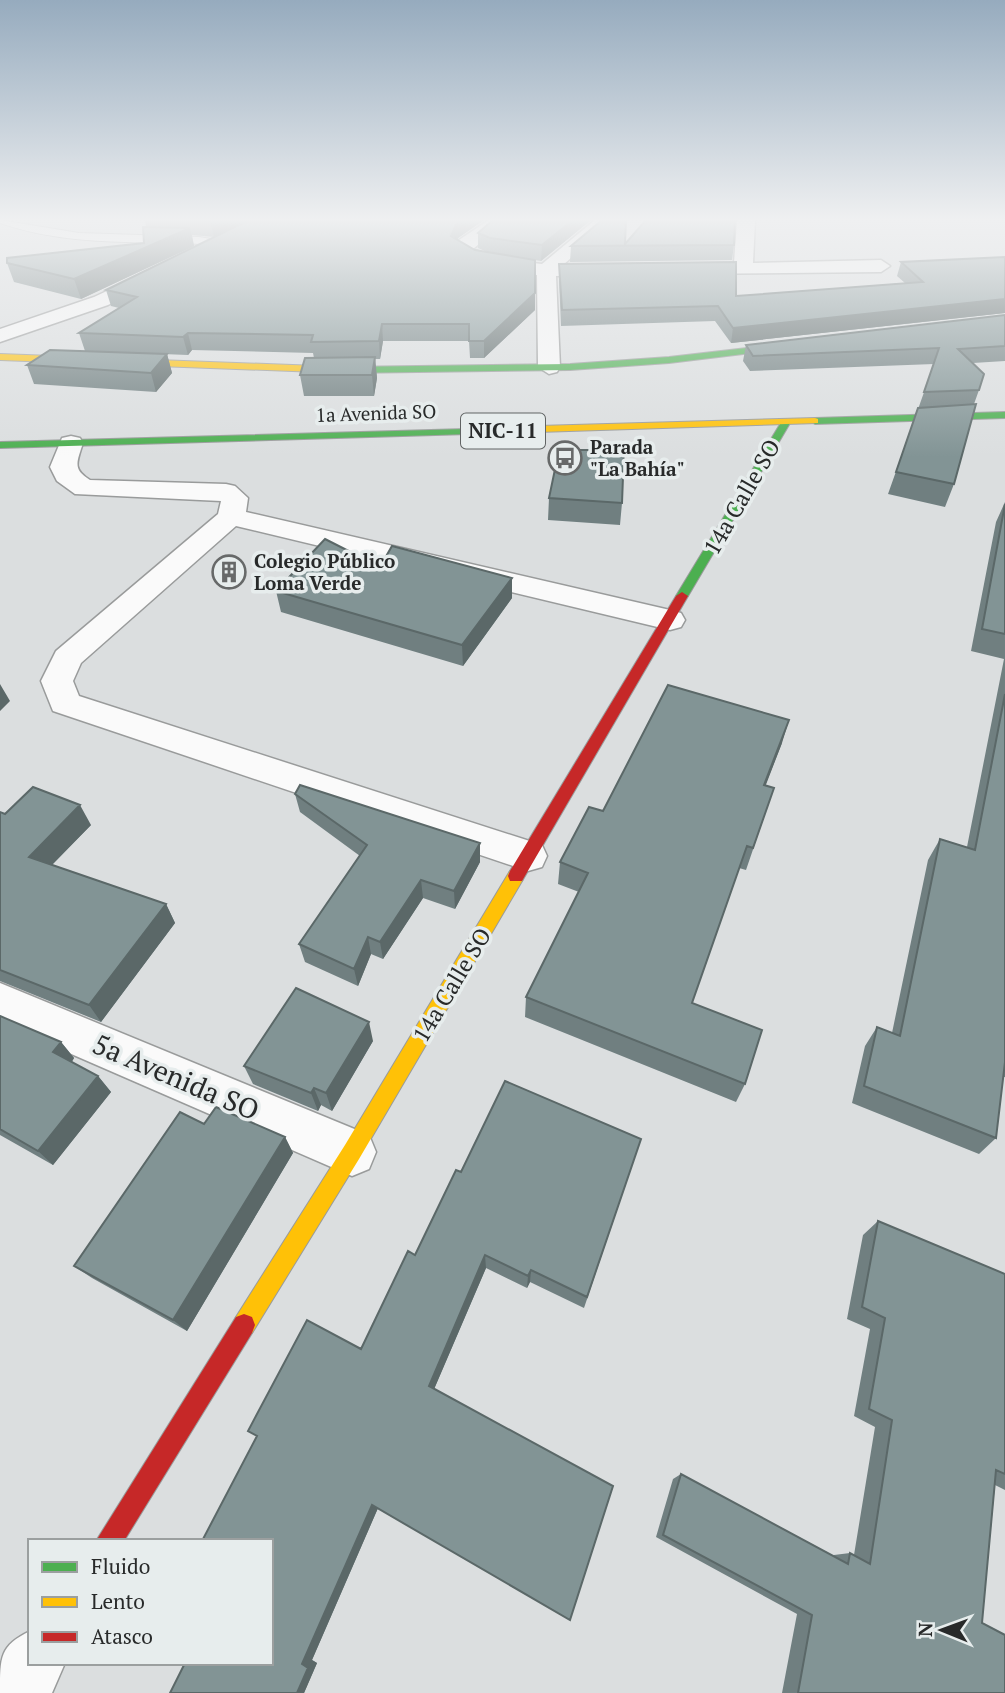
<svg xmlns="http://www.w3.org/2000/svg" width="1005" height="1693" font-family="'PT Serif',serif">
	<style>
		.lines { fill: none; stroke-linecap: round; stroke-linejoin: round }
		.lane-casing { stroke: #999b9b; stroke-width: 2 }
		.street-casing { stroke: #999b9b; stroke-width: 3 }
		.fast-casing { stroke: #999b9b; stroke-width: 2 }
		.slow-casing { stroke: #999b9b; stroke-width: 2 }
		.jam-casing { stroke: #999b9b; stroke-width: 2 }
		.lane { fill: #fafafa; fill-rule: evenodd }
		.street { fill: #fafafa; fill-rule: evenodd }
		.fast { fill: #4caf50; fill-rule: evenodd }
		.slow { fill: #ffc107; fill-rule: evenodd }
		.jam { fill: #c62828; fill-rule: evenodd }
		.wall { fill: #707f80 }
		.shaded-wall { fill: #5b6868 }
		.building { fill: #829495; stroke: #5b6868; stroke-width: 2 }
		.labels { text-anchor: middle; stroke-width: 7; stroke-linejoin: round; paint-order: stroke }
		.far-street-label { font-size: 19px; fill: #282a2a; stroke: #e7eded }
		.far-poi-label { font-size: 19px; font-weight: bold; fill: #282a2a; stroke: #e7eded; text-anchor: start }
		.shield { fill: #e7eded; stroke: #616464; stroke-width: 2 }
		.shield-label { font-size: 21px; font-weight: bold; fill: #282a2a }
		.street-label { font-size: 23px; fill: #282a2a; stroke: #e7eded }
		.near-street-label { font-size: 28px; fill: #282a2a; stroke: #e7eded }
	</style>
	<rect width="100%" height="100%" fill="#dbdedf"/>
	<g class="lines">
		<defs>
			<path id="lane" d="M 0,220 L 79,233 L 199,237 L 229,242 L 224,245 C 149,240 71,248 0,223 Z"/>
			<path id="street" d="M 489,220 L 508,220 L 473,249 L 498,259 L 542,264 L 595,220 L 614,220 L 563,265 L 611,265 L 620,271 L 618,275 L 556,276 L 560,367 L 557,372 L 549,374 L 538,367 L 537,275 C 512,273 471,271 454,251 L 459,240 Z
				M 737,220 L 755,220 L 753,263 L 881,260 L 890,266 L 881,272 L 678,274 L 676,270 L 678,266 L 685,264 L 734,263 Z
				M 154,269 L 161,271 L 163,275 L 161,279 L 108,305 L 0,342 L 0,329 L 94,297 Z
				M 71,436 L 80,438 L 83,443 C 77,462 72,469 90,480 L 226,484 L 235,486 L 248,498 L 246,512 L 670,610 L 681,613 L 685,620 L 681,627 L 670,630 L 236,526 L 81,663 L 73,681 L 79,696 L 542,845 L 547,856 L 542,867 L 528,871 L 53,711 L 41,681 L 56,651 L 218,514 L 221,501 L 75,494 L 57,481 L 50,467 L 62,438 Z
				M 0,983 L 369,1135 L 376,1152 L 369,1169 L 352,1176 L 0,1023 Z
				M 30,1631 L 30,1663 L 65,1663 L 52,1693 L 0,1693 C 0,1656 0,1646 30,1631 Z"/>
			<path id="fast" d="M 798,342 L 802,345 L 801,347 L 669,363 L 570,370 L 344,373 L 339,370 L 344,367 L 570,364 L 669,357 Z
				M 1005,412 L 1005,418 L 815,424 L 810,421 L 815,418 Z
				M 782,421 L 790,423 L 688,596 L 682,600 L 678,599 L 676,596 Z
				M 541,427 L 541,431 L 538,432 L 0,448 L 0,442 Z"/>
			<path id="slow" d="M 0,354 L 344,367 L 349,370 L 344,373 L 0,360 Z
				M 815,418 L 818,419 L 818,423 L 538,432 L 533,429 L 538,426 Z
				M 516,870 L 522,871 L 524,876 L 522,881 L 359,1159 L 252,1333 L 244,1336 L 236,1333 L 233,1325 L 236,1317 L 345,1145 L 510,871 Z"/>
			<path id="jam" d="M 682,592 L 688,596 L 522,881 L 510,881 L 508,876 L 510,871 L 676,596 Z
				M 244,1314 L 252,1317 L 255,1325 L 252,1333 L 124,1541 L 96,1541 L 236,1317 Z"/>
		</defs>
		<use href="#lane" class="lane-casing"/>
		<use href="#street" class="street-casing"/>
		<use href="#fast" class="fast-casing"/>
		<use href="#slow" class="slow-casing"/>
		<use href="#jam" class="jam-casing"/>
		<use href="#lane" class="lane"/>
		<use href="#street" class="street"/>
		<use href="#fast" class="fast"/>
		<use href="#slow" class="slow"/>
		<use href="#jam" class="jam"/>
	</g>
	<path class="wall" d="M 145,220 L 249,220 L 214,237 L 192,235 L 194,246 L 81,299 L 14,282 L 7,263 L 144,243 L 146,227 Z
		M 249,220 L 484,220 L 458,238 L 457,240 L 475,250 L 487,252 L 478,248 L 478,233 L 493,220 L 591,220 L 541,261 L 535,260 L 535,310 L 484,358 L 470,358 L 469,341 L 383,341 L 380,359 L 375,359 L 377,378 L 374,396 L 304,396 L 300,375 L 314,358 L 313,353 L 192,350 L 188,355 L 85,351 L 79,333 L 119,308 L 111,306 L 106,290 Z
		M 625,244 L 734,245 L 732,260 L 570,262 L 571,246 Z
		M 1005,257 L 1005,313 L 731,343 L 715,321 L 561,326 L 559,279 L 559,264 L 736,296 L 905,283 L 897,276 L 901,262 Z
		M 1005,315 L 1005,361 L 973,363 L 979,390 L 974,404 L 954,484 L 945,507 L 888,494 L 934,364 L 750,371 L 743,361 L 746,345 Z
		M 167,354 L 172,373 L 156,392 L 34,384 L 27,365 Z
		M 549,498 L 622,503 L 620,525 L 548,520 Z
		M 1005,502 L 1005,1077 L 1003,1077 L 996,1138 L 979,1154 L 852,1103 L 865,1046 L 877,1027 L 892,1033 L 928,860 L 940,839 L 967,847 L 1004,659 L 971,651 L 996,522 Z
		M 380,567 L 512,598 L 463,666 L 281,612 L 276,591 Z
		M 782,743 L 765,786 L 774,788 L 746,870 L 739,868 L 692,1003 L 745,1084 L 736,1102 L 525,1017 L 526,997 L 579,892 L 558,884 L 560,862 L 603,811 Z
		M 295,794 L 480,862 L 455,909 L 423,898 L 383,959 L 371,954 L 358,986 L 305,962 L 299,944 L 360,856 L 300,812 Z
		M 0,812 L 5,814 L 91,825 L 52,865 L 166,904 L 175,923 L 101,1022 L 0,981 Z
		M 0,1016 L 61,1042 L 74,1058 L 72,1062 L 98,1076 L 111,1092 L 53,1165 L 0,1135 Z
		M 373,1041 L 332,1111 L 321,1105 L 318,1111 L 253,1084 L 244,1066 Z
		M 204,1124 L 285,1137 L 293,1153 L 187,1331 L 92,1278 L 74,1266 Z
		M 641,1139 L 584,1308 L 530,1282 L 527,1288 L 486,1268 L 434,1389 L 378,1508 L 312,1660 L 317,1663 L 304,1693 L 170,1693 L 361,1349 L 415,1255 L 461,1172 Z
		M 878,1221 L 1005,1274 L 1005,1490 L 995,1485 L 982,1623 L 1005,1693 L 782,1693 L 797,1614 L 656,1537 L 673,1479 L 681,1474 L 834,1556 L 834,1555 L 850,1553 L 854,1555 L 875,1427 L 854,1416 L 870,1329 L 847,1319 L 863,1235 Z"/>
	<path class="shaded-wall" d="M 213,220 L 249,220 L 214,237 L 210,221 Z
		M 461,220 L 484,220 L 458,238 L 452,252 L 451,236 L 457,222 Z
		M 573,220 L 591,220 L 541,261 L 542,245 Z
		M 190,228 L 194,246 L 81,299 L 74,279 Z
		M 535,293 L 535,310 L 484,358 L 484,341 Z
		M 1005,299 L 1005,313 L 731,343 L 733,328 Z
		M 382,324 L 383,341 L 380,359 L 379,341 Z
		M 188,333 L 192,350 L 188,355 L 183,337 Z
		M 167,354 L 172,373 L 156,392 L 151,373 Z
		M 375,357 L 377,378 L 374,396 L 372,375 Z
		M 512,578 L 512,598 L 463,666 L 462,645 Z
		M 0,684 L 10,701 L 0,711 Z
		M 789,720 L 782,743 L 757,808 L 764,785 Z
		M 80,805 L 91,825 L 41,876 L 29,857 Z
		M 480,843 L 480,862 L 455,909 L 454,891 Z
		M 421,880 L 423,898 L 383,959 L 380,942 Z
		M 166,904 L 175,923 L 101,1022 L 89,1005 Z
		M 368,937 L 371,954 L 358,986 L 354,969 Z
		M 369,1022 L 373,1041 L 332,1111 L 326,1093 Z
		M 61,1042 L 74,1058 L 67,1068 L 53,1052 Z
		M 98,1076 L 111,1092 L 53,1165 L 38,1151 Z
		M 314,1088 L 321,1105 L 318,1111 L 311,1093 Z
		M 285,1137 L 293,1153 L 187,1331 L 173,1320 Z
		M 485,1255 L 486,1268 L 432,1394 L 429,1386 Z
		M 531,1270 L 530,1282 L 527,1288 L 528,1276 Z
		M 372,1505 L 378,1508 L 312,1660 L 317,1663 L 304,1693 L 297,1693 L 302,1664 Z"/>
	<path class="building" d="M 189,220 L 213,220 L 210,221 Z
		M 249,220 L 461,220 L 457,222 L 451,236 L 475,250 L 535,260 L 535,293 L 484,341 L 469,341 L 469,324 L 382,324 L 379,341 L 311,342 L 313,335 L 188,333 L 183,337 L 79,333 L 137,297 L 106,290 Z
		M 493,220 L 573,220 L 542,245 L 490,238 L 478,233 Z
		M 602,220 L 626,220 L 625,244 L 646,220 L 735,220 L 734,245 L 571,246 Z
		M 143,227 L 190,228 L 74,279 L 7,263 L 7,258 L 144,243 Z
		M 1005,257 L 1005,299 L 733,328 L 718,306 L 562,310 L 559,264 L 736,262 L 736,296 L 923,282 L 901,262 Z
		M 1005,315 L 1005,346 L 958,349 L 984,374 L 979,390 L 924,392 L 939,348 L 753,356 L 746,345 Z
		M 50,350 L 167,354 L 151,373 L 27,365 Z
		M 375,357 L 372,375 L 300,375 L 305,358 Z
		M 976,404 L 954,484 L 896,472 L 918,408 Z
		M 559,450 L 624,450 L 622,503 L 549,498 Z
		M 1005,504 L 1005,634 L 982,629 Z
		M 325,539 L 380,567 L 392,546 L 512,578 L 462,645 L 276,591 Z
		M 668,685 L 789,720 L 764,785 L 774,788 L 753,848 L 747,846 L 692,1003 L 762,1030 L 745,1084 L 526,997 L 588,873 L 560,862 L 589,807 L 603,811 Z
		M 1005,694 L 1005,1062 L 996,1138 L 864,1086 L 877,1027 L 900,1036 L 940,839 L 975,850 Z
		M 300,785 L 480,843 L 454,891 L 421,880 L 380,942 L 368,937 L 354,969 L 299,944 L 367,845 L 295,794 Z
		M 33,787 L 80,805 L 29,857 L 166,904 L 89,1005 L 0,970 L 0,812 L 5,814 Z
		M 296,988 L 369,1022 L 326,1093 L 314,1088 L 311,1093 L 244,1066 Z
		M 0,1016 L 61,1042 L 53,1052 L 98,1076 L 38,1151 L 0,1129 Z
		M 505,1081 L 641,1139 L 587,1297 L 531,1270 L 528,1276 L 485,1255 L 429,1386 L 613,1486 L 570,1620 L 372,1505 L 302,1664 L 308,1668 L 297,1693 L 170,1693 L 185,1663 L 271,1663 L 271,1541 L 202,1541 L 257,1436 L 248,1431 L 307,1320 L 361,1349 L 408,1251 L 415,1255 L 456,1170 L 461,1172 Z
		M 216,1107 L 285,1137 L 173,1320 L 74,1266 L 180,1112 L 204,1124 Z
		M 878,1221 L 1005,1274 L 1005,1474 L 996,1470 L 982,1623 L 1005,1635 L 1005,1693 L 798,1693 L 812,1615 L 663,1535 L 681,1474 L 848,1564 L 850,1553 L 870,1564 L 892,1420 L 869,1409 L 885,1318 L 862,1307 Z"/>
	<linearGradient id="sky" x2="0" y2="1"><stop stop-color="#96abbe"/><stop offset="0.48" stop-color="#eff0f1"/><stop offset="1" stop-color="#eff0f1" stop-opacity="0"/></linearGradient>
	<rect width="1005" height="457" fill="url(#sky)"/>
	<defs>
		<symbol id="bus-ring" viewBox="-11 -11 22 22"><circle r="9.5" fill="#e7eded" stroke="#676969" stroke-width="1.5"/><path d="M-5-6H5V4H4V6H2V4H-2V6H-4V4H-5ZM-3.5-4V0h7V-4ZM-3.5 1.2v1.5H-2V1.2ZM2 1.2v1.5H3.5V1.2Z" fill="#676969"/></symbol>
		<symbol id="building-ring" viewBox="-11 -11 22 22"><circle r="9.5" fill="#e7eded" stroke="#676969" stroke-width="1.5"/><path d="M-4-6H4V6H1V3H-1V6H-4ZM-2.5-4.3h1.7v1.8h-1.7ZM.8-4.3h1.7v1.8H.8ZM-2.5-1h1.7V.8h-1.7ZM.8-1h1.7V.8H.8Z" fill="#676969"/></symbol>
	</defs>
	<g fill-rule="evenodd">
		<use href="#bus-ring" x="546" y="439" width="38" height="38"/>
		<use href="#building-ring" x="210" y="553" width="38" height="38"/>
	</g>
	<g class="labels">
		<g class="far-street-label">
			<text transform="translate(376 413) rotate(-2)" y="7">1a Avenida SO</text>
		</g>
		<g class="far-poi-label">
			<text x="590" y="454">Parada<tspan x="590" dy="22">"La Bahía"</tspan></text>
			<text x="254" y="568">Colegio Público<tspan x="254" dy="22">Loma Verde</tspan></text>
		</g>
		<rect class="shield" x="461" y="413.5" width="84" height="35" rx="5"/>
		<g class="shield-label">
			<text x="503" y="438">NIC-11</text>
		</g>
		<g class="street-label">
			<text transform="translate(742 497) rotate(-60)" y="8">14a Calle SO</text>
			<text transform="translate(452 985) rotate(-59)" y="8">14a Calle SO</text>
		</g>
		<g class="near-street-label">
			<text transform="translate(176 1077) rotate(23)" y="10">5a Avenida SO</text>
		</g>
	</g>
	<rect x="28" y="1539" width="245" height="126" fill="#e7eded" stroke="#9b9f9f" stroke-width="2"/>
	<rect x="42" y="1562" width="35" height="10" fill="#4caf50" stroke="#9b9f9f" stroke-width="2"/>
	<text x="91" y="1574" font-size="21" fill="#282a2a">Fluido</text>
	<rect x="42" y="1597" width="35" height="10" fill="#ffc107" stroke="#9b9f9f" stroke-width="2"/>
	<text x="91" y="1609" font-size="21" fill="#282a2a">Lento</text>
	<rect x="42" y="1632" width="35" height="10" fill="#c62828" stroke="#9b9f9f" stroke-width="2"/>
	<text x="91" y="1644" font-size="21" fill="#282a2a">Atasco</text>
	<g transform="translate(942 1630) rotate(271)" stroke="#e7eded" stroke-width="5" paint-order="stroke">
	<path d="M0-5L12 26L0 18L-12 26Z" fill="#282a2a"/>
	<text y="-10" font-size="19" font-weight="bold" text-anchor="middle" fill="#282a2a">N</text>
	</g>
</svg>
